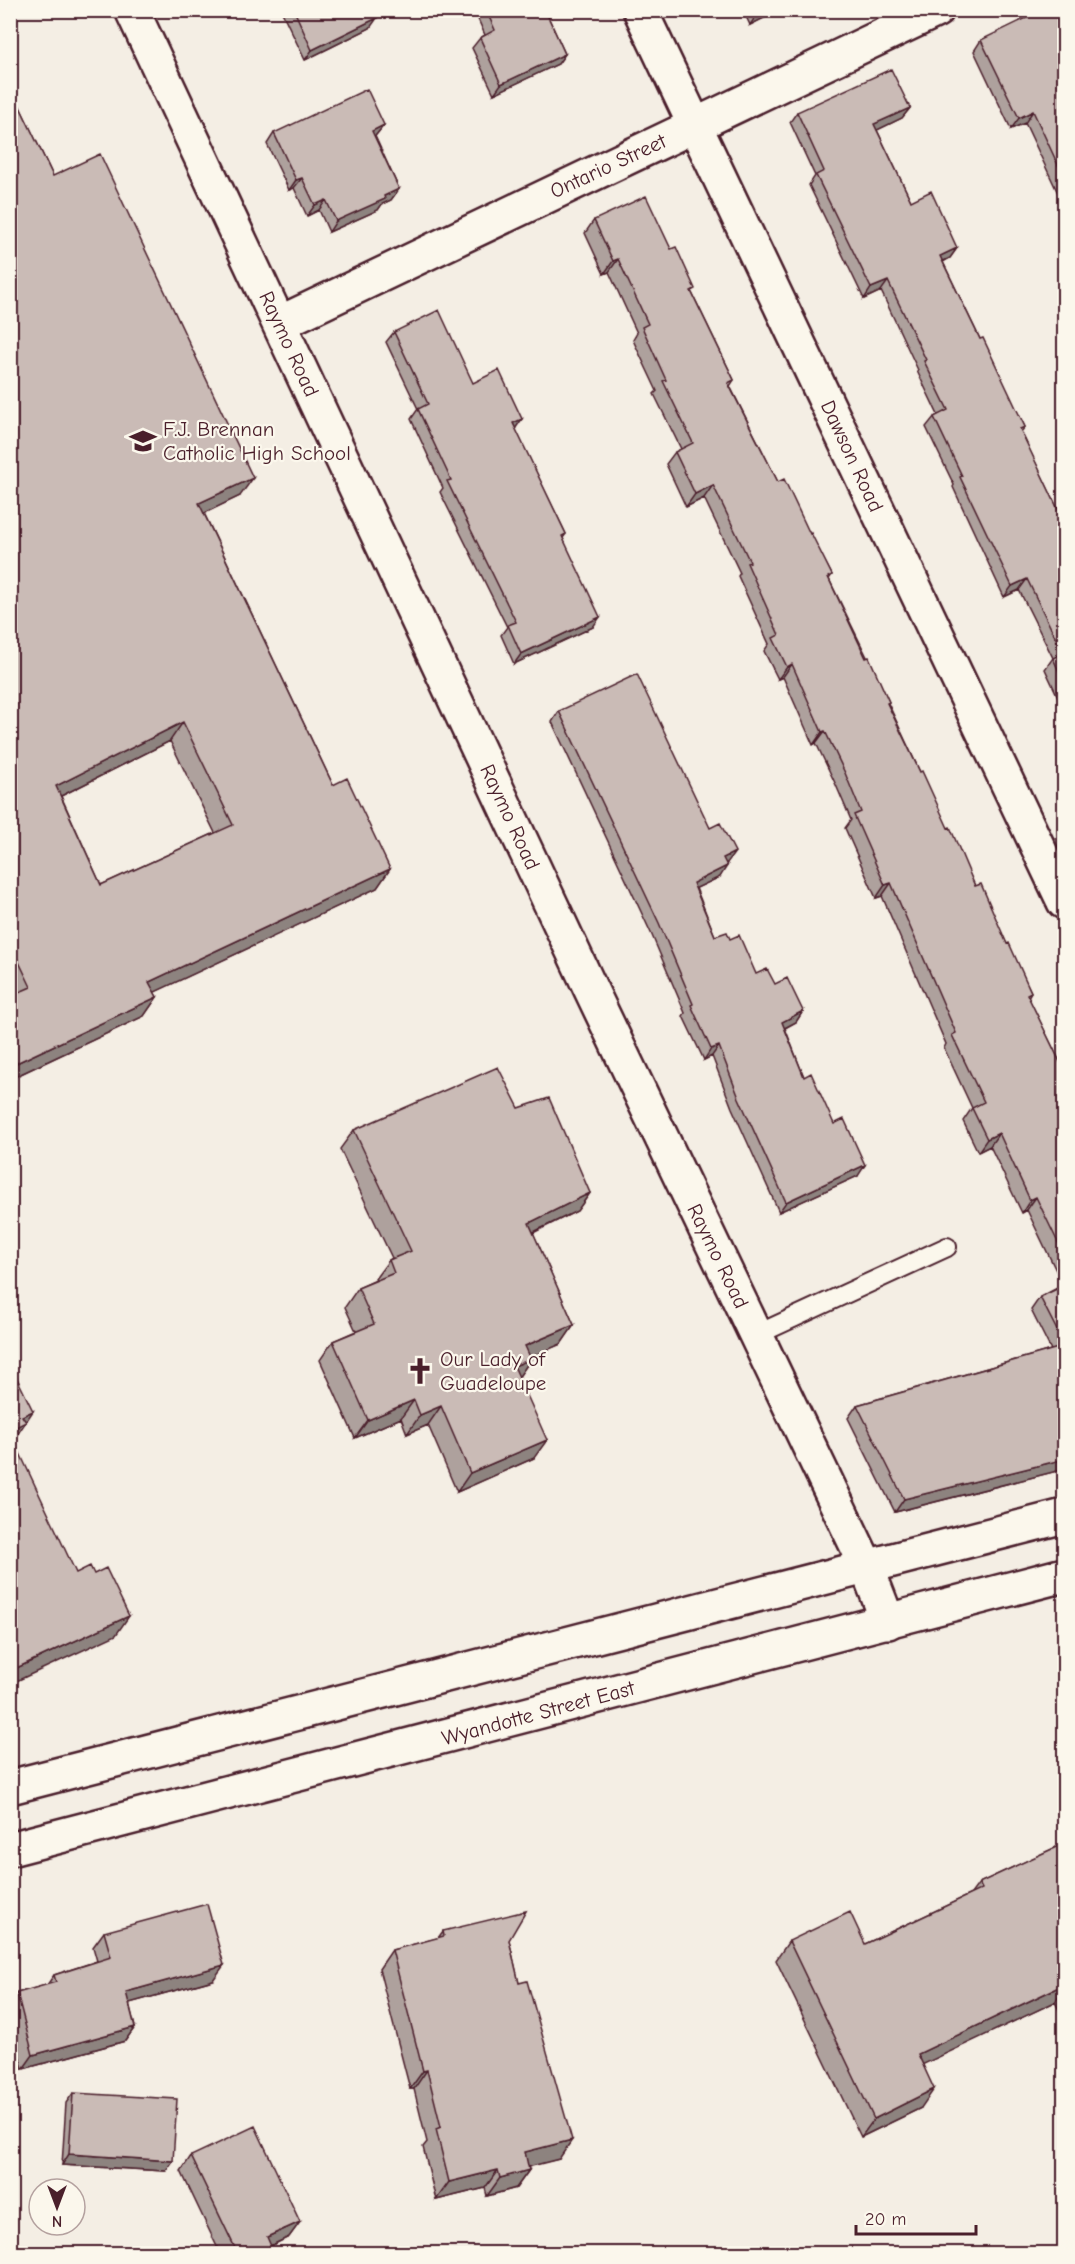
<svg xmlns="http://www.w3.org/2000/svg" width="1075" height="2264" font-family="'Comic Neue',sans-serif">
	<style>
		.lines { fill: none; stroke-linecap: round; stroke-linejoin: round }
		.lane-casing { stroke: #4a1f2b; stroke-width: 22 }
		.street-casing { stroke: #4a1f2b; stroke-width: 38 }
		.secondary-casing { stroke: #4a1f2b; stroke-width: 38 }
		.lane { stroke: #fbf7ec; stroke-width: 18 }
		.street { stroke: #fbf7ec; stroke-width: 33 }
		.secondary { stroke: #fbf7ec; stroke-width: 33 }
		.wall { fill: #aea19d; stroke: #4a1f2b; stroke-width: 1.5; fill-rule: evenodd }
		.shaded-wall { fill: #8d837f; stroke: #4a1f2b; stroke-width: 1.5 }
		.building { fill: #cabbb6; stroke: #4a1f2b; stroke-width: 1.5; fill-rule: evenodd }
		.labels { text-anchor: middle; stroke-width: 4.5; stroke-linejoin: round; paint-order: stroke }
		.street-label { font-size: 21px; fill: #4a1f2b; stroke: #fbf7ec }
		.poi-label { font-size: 21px; fill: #4a1f2b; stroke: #fbf7ec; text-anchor: start }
	</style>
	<rect width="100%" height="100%" fill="#f4eee4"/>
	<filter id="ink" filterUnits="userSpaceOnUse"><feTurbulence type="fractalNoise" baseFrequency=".0167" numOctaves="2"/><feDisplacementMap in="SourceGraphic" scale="12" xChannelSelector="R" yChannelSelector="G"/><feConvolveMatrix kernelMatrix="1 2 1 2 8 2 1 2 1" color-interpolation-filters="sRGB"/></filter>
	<g filter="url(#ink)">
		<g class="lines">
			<defs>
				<path id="lane" d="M 756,1335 L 947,1247"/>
				<path id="street" d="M 132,10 L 592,992 L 866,1565 L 888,1622
					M 640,10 L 1064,902
					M 280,323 L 937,10"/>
				<path id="secondary" d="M 10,1787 L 1064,1516
					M 10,1849 L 1064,1575"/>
			</defs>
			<use href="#lane" class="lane-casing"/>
			<use href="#street" class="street-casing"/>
			<use href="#secondary" class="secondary-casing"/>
			<use href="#lane" class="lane"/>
			<use href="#street" class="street"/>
			<use href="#secondary" class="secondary"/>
		</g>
		<path class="wall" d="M 281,10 L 374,10 L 370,28 L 305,60 Z
			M 474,10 L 545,10 L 565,54 L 558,64 L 494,94 L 472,48 L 480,38 L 485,35 Z
			M 743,10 L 780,10 L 750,25 Z
			M 1065,10 L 1065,208 L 1025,123 L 1011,129 L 974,51 L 981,40 Z
			M 10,86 L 53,176 L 240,496 L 204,513 L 333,785 L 390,869 L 377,888 L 154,992 L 157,997 L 144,1016 L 10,1079 L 10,996 L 13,995 L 10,989 ZM 170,741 L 215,833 L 101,885 L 61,796 Z
			M 910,108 L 902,118 L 877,130 L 911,201 L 957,248 L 950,258 L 943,262 L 980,339 L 1025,427 L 1021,432 L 1065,524 L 1065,712 L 1045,669 L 1053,658 L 1019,590 L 1004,597 L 953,487 L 954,485 L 926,427 L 934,417 L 938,415 L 917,371 L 918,370 L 881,291 L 864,299 L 809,185 L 815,176 L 790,122 L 797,112 Z
			M 384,125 L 376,135 L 375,136 L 399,189 L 391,200 L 382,204 L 378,210 L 329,232 L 319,210 L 307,216 L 294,188 L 289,190 L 267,144 L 274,133 Z
			M 594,220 L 692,293 L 734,380 L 730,386 L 778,482 L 810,534 L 832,575 L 829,579 L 889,702 L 888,703 L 920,772 L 975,886 L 1007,944 L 1031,992 L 1028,997 L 1061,1064 L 1065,1065 L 1065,1469 L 895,1512 L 848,1418 L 857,1405 L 1051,1350 L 1031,1310 L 1040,1297 L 1063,1285 L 1027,1210 L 1022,1213 L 990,1146 L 978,1152 L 963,1121 L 972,1108 L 944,1048 L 946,1044 L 882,896 L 876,898 L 845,828 L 851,820 L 836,785 L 816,743 L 813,745 L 783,677 L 778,679 L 764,651 L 769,644 L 738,576 L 740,573 L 704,498 L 686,507 L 666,464 L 675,452 L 681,449 L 654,394 L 657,391 L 633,340 L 637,333 L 609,272 L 604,274 L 585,233 Z
			M 394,332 L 473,383 L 515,429 L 566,534 L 563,538 L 593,627 L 514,664 L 501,635 L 507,627 L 440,492 L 443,488 L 411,419 L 418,409 L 386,342 Z
			M 559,711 L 710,828 L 727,863 L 726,864 L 720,877 L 696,888 L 715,936 L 730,939 L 756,974 L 775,984 L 803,1011 L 796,1022 L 785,1028 L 804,1077 L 834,1124 L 858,1176 L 779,1212 L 732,1108 L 712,1056 L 704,1060 L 683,1016 L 685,1013 L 651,933 L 552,722 Z
			M 519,1108 L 590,1193 L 577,1211 L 533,1233 L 574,1325 L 561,1344 L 530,1357 L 531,1359 L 519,1376 L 534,1458 L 457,1492 L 428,1425 L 407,1434 L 401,1418 L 355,1438 L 320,1360 L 333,1341 L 356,1331 L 345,1307 L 358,1288 L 376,1280 L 375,1279 L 389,1260 L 392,1258 L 340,1149 L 354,1130 Z
			M 1065,1843 L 1065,2009 L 1060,2012 L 1055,2002 L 922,2064 L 921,2108 L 861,2137 L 776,1960 L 789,1941 L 865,1944 L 971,1894 L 979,1883 Z
			M 443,1931 L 509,1940 L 559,2159 L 528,2166 L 529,2170 L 516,2188 L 487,2196 L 485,2188 L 436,2200 L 423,2147 L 427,2142 L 414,2089 L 410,2089 L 379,1969 L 392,1950 L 438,1938 Z
			M 104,1932 L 213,1980 L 129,2003 L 135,2027 L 125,2041 L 23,2069 L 10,2024 L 10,2002 L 17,1993 L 47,1985 L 54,1975 L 97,1961 L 93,1947 Z
			M 73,2093 L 166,2171 L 62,2165 L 66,2103 Z
			M 191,2156 L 300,2222 L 289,2237 L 271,2246 L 274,2253 L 220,2253 L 181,2171 Z"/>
		<path class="shaded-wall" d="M 765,10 L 780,10 L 750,25 L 757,14 Z
			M 377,18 L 370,28 L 305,60 L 312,50 Z
			M 565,54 L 558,64 L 494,94 L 501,84 Z
			M 910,108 L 902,118 L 867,135 L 874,124 Z
			M 1033,111 L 1025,123 L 1011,129 L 1019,118 Z
			M 384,125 L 376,135 L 365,141 L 372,131 Z
			M 302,178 L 294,188 L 289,190 L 296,180 Z
			M 399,189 L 391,200 L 382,204 L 378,210 L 329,232 L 336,221 L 384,196 Z
			M 326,200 L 319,210 L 307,216 L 315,205 Z
			M 957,248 L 950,258 L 933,266 L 940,256 Z
			M 618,259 L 609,272 L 604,274 L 613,261 Z
			M 888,281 L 881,291 L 864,299 L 871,288 Z
			M 522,419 L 515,429 L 513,423 Z
			M 253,478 L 240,496 L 186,522 L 199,503 Z
			M 713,485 L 704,498 L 686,507 L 695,494 Z
			M 1027,579 L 1019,590 L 1004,597 L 1012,586 Z
			M 600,617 L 593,627 L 514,664 L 521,654 Z
			M 792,664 L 783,677 L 778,679 L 787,667 Z
			M 183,722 L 170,741 L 43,805 L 56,786 Z
			M 825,731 L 816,743 L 813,745 L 822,732 Z
			M 735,852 L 727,863 L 716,868 L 723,858 Z
			M 727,866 L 720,877 L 686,893 L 693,883 Z
			M 390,869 L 377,888 L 136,1001 L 149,982 Z
			M 891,883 L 882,896 L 876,898 L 885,885 Z
			M 157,997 L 144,1016 L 10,1079 L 10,1066 Z
			M 803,1011 L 796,1022 L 775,1033 L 782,1022 Z
			M 719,1046 L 712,1056 L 704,1060 L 711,1049 Z
			M 999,1133 L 990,1146 L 978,1152 L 987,1139 Z
			M 865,1165 L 858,1176 L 779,1212 L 786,1202 Z
			M 590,1193 L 577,1211 L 515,1241 L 529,1223 Z
			M 1036,1197 L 1027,1210 L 1022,1213 L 1030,1200 Z
			M 574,1325 L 561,1344 L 512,1365 L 525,1346 Z
			M 531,1359 L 518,1378 L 514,1366 Z
			M 414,1400 L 401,1418 L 355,1438 L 368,1420 Z
			M 441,1406 L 428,1425 L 407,1434 L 420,1415 Z
			M 33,1411 L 13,1441 L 10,1442 L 10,1430 L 22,1416 Z
			M 547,1440 L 534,1458 L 457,1492 L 470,1473 Z
			M 1065,1459 L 1065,1469 L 895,1512 L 904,1499 Z
			M 129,1616 L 116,1635 L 10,1684 L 10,1671 Z
			M 224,1965 L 213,1980 L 115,2007 L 126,1992 Z
			M 1065,1984 L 1065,1987 L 1055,2002 L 905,2073 L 918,2054 Z
			M 1065,2004 L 1065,2009 L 1060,2012 Z
			M 135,2027 L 125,2041 L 23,2069 L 33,2055 Z
			M 427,2070 L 414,2089 L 410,2089 L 423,2071 Z
			M 934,2089 L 921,2108 L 861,2137 L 874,2119 Z
			M 572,2140 L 559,2159 L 512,2171 L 525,2152 Z
			M 69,2154 L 173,2161 L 166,2171 L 62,2165 Z
			M 498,2170 L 485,2188 L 436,2200 L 449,2182 Z
			M 529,2170 L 516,2188 L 487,2196 L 500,2178 Z
			M 300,2222 L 289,2237 L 257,2252 L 267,2237 Z"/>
		<path class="building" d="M 294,10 L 374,10 L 377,18 L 312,50 Z
			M 486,10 L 545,10 L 565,54 L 501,84 L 480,38 L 495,30 Z
			M 755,10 L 765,10 L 757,14 Z
			M 1043,10 L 1065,10 L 1065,180 L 1033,111 L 1019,118 L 981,40 Z
			M 891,69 L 910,108 L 874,124 L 911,201 L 931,191 L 957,248 L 940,256 L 980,339 L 983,338 L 1025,427 L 1020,429 L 1065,524 L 1065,685 L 1053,658 L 1063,653 L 1027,579 L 1012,586 L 960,477 L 962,476 L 934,417 L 948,410 L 924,361 L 926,360 L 888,281 L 871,288 L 816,175 L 824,171 L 797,112 Z
			M 10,86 L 53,176 L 100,154 L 253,478 L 199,503 L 333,785 L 347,778 L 390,869 L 149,982 L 157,997 L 10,1066 L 10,996 L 31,987 L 10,943 ZM 183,722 L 233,825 L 101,885 L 56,786 Z
			M 367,89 L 384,125 L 372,131 L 399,189 L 384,196 L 385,199 L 336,221 L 326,200 L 315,205 L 302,178 L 296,180 L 274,133 Z
			M 646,196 L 671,249 L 676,247 L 695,289 L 691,291 L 734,380 L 728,383 L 778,482 L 784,479 L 810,534 L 811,533 L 832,575 L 828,577 L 866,658 L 869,657 L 889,702 L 887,703 L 920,772 L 922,771 L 948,828 L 950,827 L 975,886 L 981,884 L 1007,944 L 1009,943 L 1031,992 L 1027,994 L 1061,1064 L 1064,1063 L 1065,1065 L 1065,1257 L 1036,1197 L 1030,1200 L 999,1133 L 987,1139 L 972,1108 L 984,1102 L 952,1035 L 956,1033 L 891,883 L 885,885 L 854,815 L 861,812 L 845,773 L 825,731 L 822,732 L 792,664 L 787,667 L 773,638 L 779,635 L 747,563 L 750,562 L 713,485 L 695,494 L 675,452 L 693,443 L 663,381 L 666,380 L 642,327 L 648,324 L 618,259 L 613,261 L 594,220 Z
			M 439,310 L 473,383 L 499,370 L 522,419 L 513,423 L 566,534 L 562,536 L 600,617 L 521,654 L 508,625 L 516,622 L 447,481 L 451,480 L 418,409 L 428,404 L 394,332 Z
			M 637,674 L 710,828 L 720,823 L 735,852 L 723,858 L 727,866 L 693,883 L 715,936 L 727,932 L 730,939 L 739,935 L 756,974 L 767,969 L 775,984 L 787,978 L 803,1011 L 782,1022 L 804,1077 L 811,1073 L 834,1124 L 844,1119 L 865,1165 L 786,1202 L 739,1098 L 719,1046 L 711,1049 L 691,1005 L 693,1004 L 659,923 L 559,711 Z
			M 498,1067 L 519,1108 L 549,1098 L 590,1193 L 529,1223 L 574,1325 L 525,1346 L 531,1359 L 514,1366 L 547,1440 L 470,1473 L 441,1406 L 420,1415 L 414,1400 L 368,1420 L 333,1341 L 374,1324 L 358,1288 L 394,1273 L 389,1260 L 411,1251 L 354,1130 Z
			M 1065,1285 L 1065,1346 L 1040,1297 Z
			M 1065,1346 L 1065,1459 L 904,1499 L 857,1405 Z
			M 10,1364 L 33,1411 L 22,1416 L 26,1422 L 10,1430 Z
			M 10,1432 L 76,1573 L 90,1566 L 94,1574 L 106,1568 L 129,1616 L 10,1671 Z
			M 1065,1843 L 1065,1984 L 918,2054 L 934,2089 L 874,2119 L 789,1941 L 850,1912 L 865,1944 L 982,1889 L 979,1883 Z
			M 207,1904 L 224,1965 L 126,1992 L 135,2027 L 33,2055 L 17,1993 L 56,1982 L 54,1975 L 111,1957 L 104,1932 Z
			M 526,1911 L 509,1940 L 519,1983 L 527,1981 L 572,2140 L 525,2152 L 529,2170 L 500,2178 L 498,2170 L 449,2182 L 436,2129 L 441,2127 L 427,2070 L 423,2071 L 392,1950 L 444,1936 L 443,1931 Z
			M 73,2093 L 177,2099 L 173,2161 L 69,2154 Z
			M 255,2126 L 300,2222 L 267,2237 L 274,2253 L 224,2253 L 235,2248 L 191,2156 Z"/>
	</g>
	<defs>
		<symbol id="school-bare" viewBox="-9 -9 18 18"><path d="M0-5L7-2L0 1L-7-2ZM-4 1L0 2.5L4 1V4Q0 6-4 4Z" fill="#4a1f2b" stroke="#fbf7ec" stroke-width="2.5" paint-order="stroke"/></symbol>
		<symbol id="church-bare" viewBox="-9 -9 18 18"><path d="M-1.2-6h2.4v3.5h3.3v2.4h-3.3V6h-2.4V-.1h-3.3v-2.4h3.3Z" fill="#4a1f2b" stroke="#fbf7ec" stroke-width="2.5" paint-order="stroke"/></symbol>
	</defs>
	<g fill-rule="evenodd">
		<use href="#school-bare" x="124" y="422" width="38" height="38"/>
		<use href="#church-bare" x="401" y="1352" width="38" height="38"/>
	</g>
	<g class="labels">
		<g class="street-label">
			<text transform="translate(608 166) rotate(-25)" y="7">Ontario Street</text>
			<text transform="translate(289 344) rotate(65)" y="7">Raymo Road</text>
			<text transform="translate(852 456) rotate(65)" y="7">Dawson Road</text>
			<text transform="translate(510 817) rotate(65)" y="7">Raymo Road</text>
			<text transform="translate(718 1256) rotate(64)" y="7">Raymo Road</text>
			<text transform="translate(538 1713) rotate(-15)" y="7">Wyandotte Street East</text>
		</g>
		<g class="poi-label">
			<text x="163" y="436">F.J. Brennan<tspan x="163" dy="24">Catholic High School</tspan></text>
			<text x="440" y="1366">Our Lady of<tspan x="440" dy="24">Guadeloupe</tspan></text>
		</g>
	</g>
	<rect width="1075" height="2264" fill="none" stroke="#fbf7ec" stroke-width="36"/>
	<rect x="18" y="18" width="1039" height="2228" fill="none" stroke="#4a1f2b" stroke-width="2" filter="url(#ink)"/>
	<g transform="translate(57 2207) rotate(180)"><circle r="28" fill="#fbf7ec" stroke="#b4a19f" stroke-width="1.5"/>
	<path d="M0-4.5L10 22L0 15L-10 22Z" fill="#4a1f2b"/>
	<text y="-9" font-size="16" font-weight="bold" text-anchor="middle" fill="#4a1f2b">N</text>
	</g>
	<path d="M856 2225v9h120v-9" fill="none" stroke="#4a1f2b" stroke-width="3"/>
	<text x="865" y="2225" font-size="18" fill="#4a1f2b" stroke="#fbf7ec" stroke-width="4.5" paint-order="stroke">20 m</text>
</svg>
